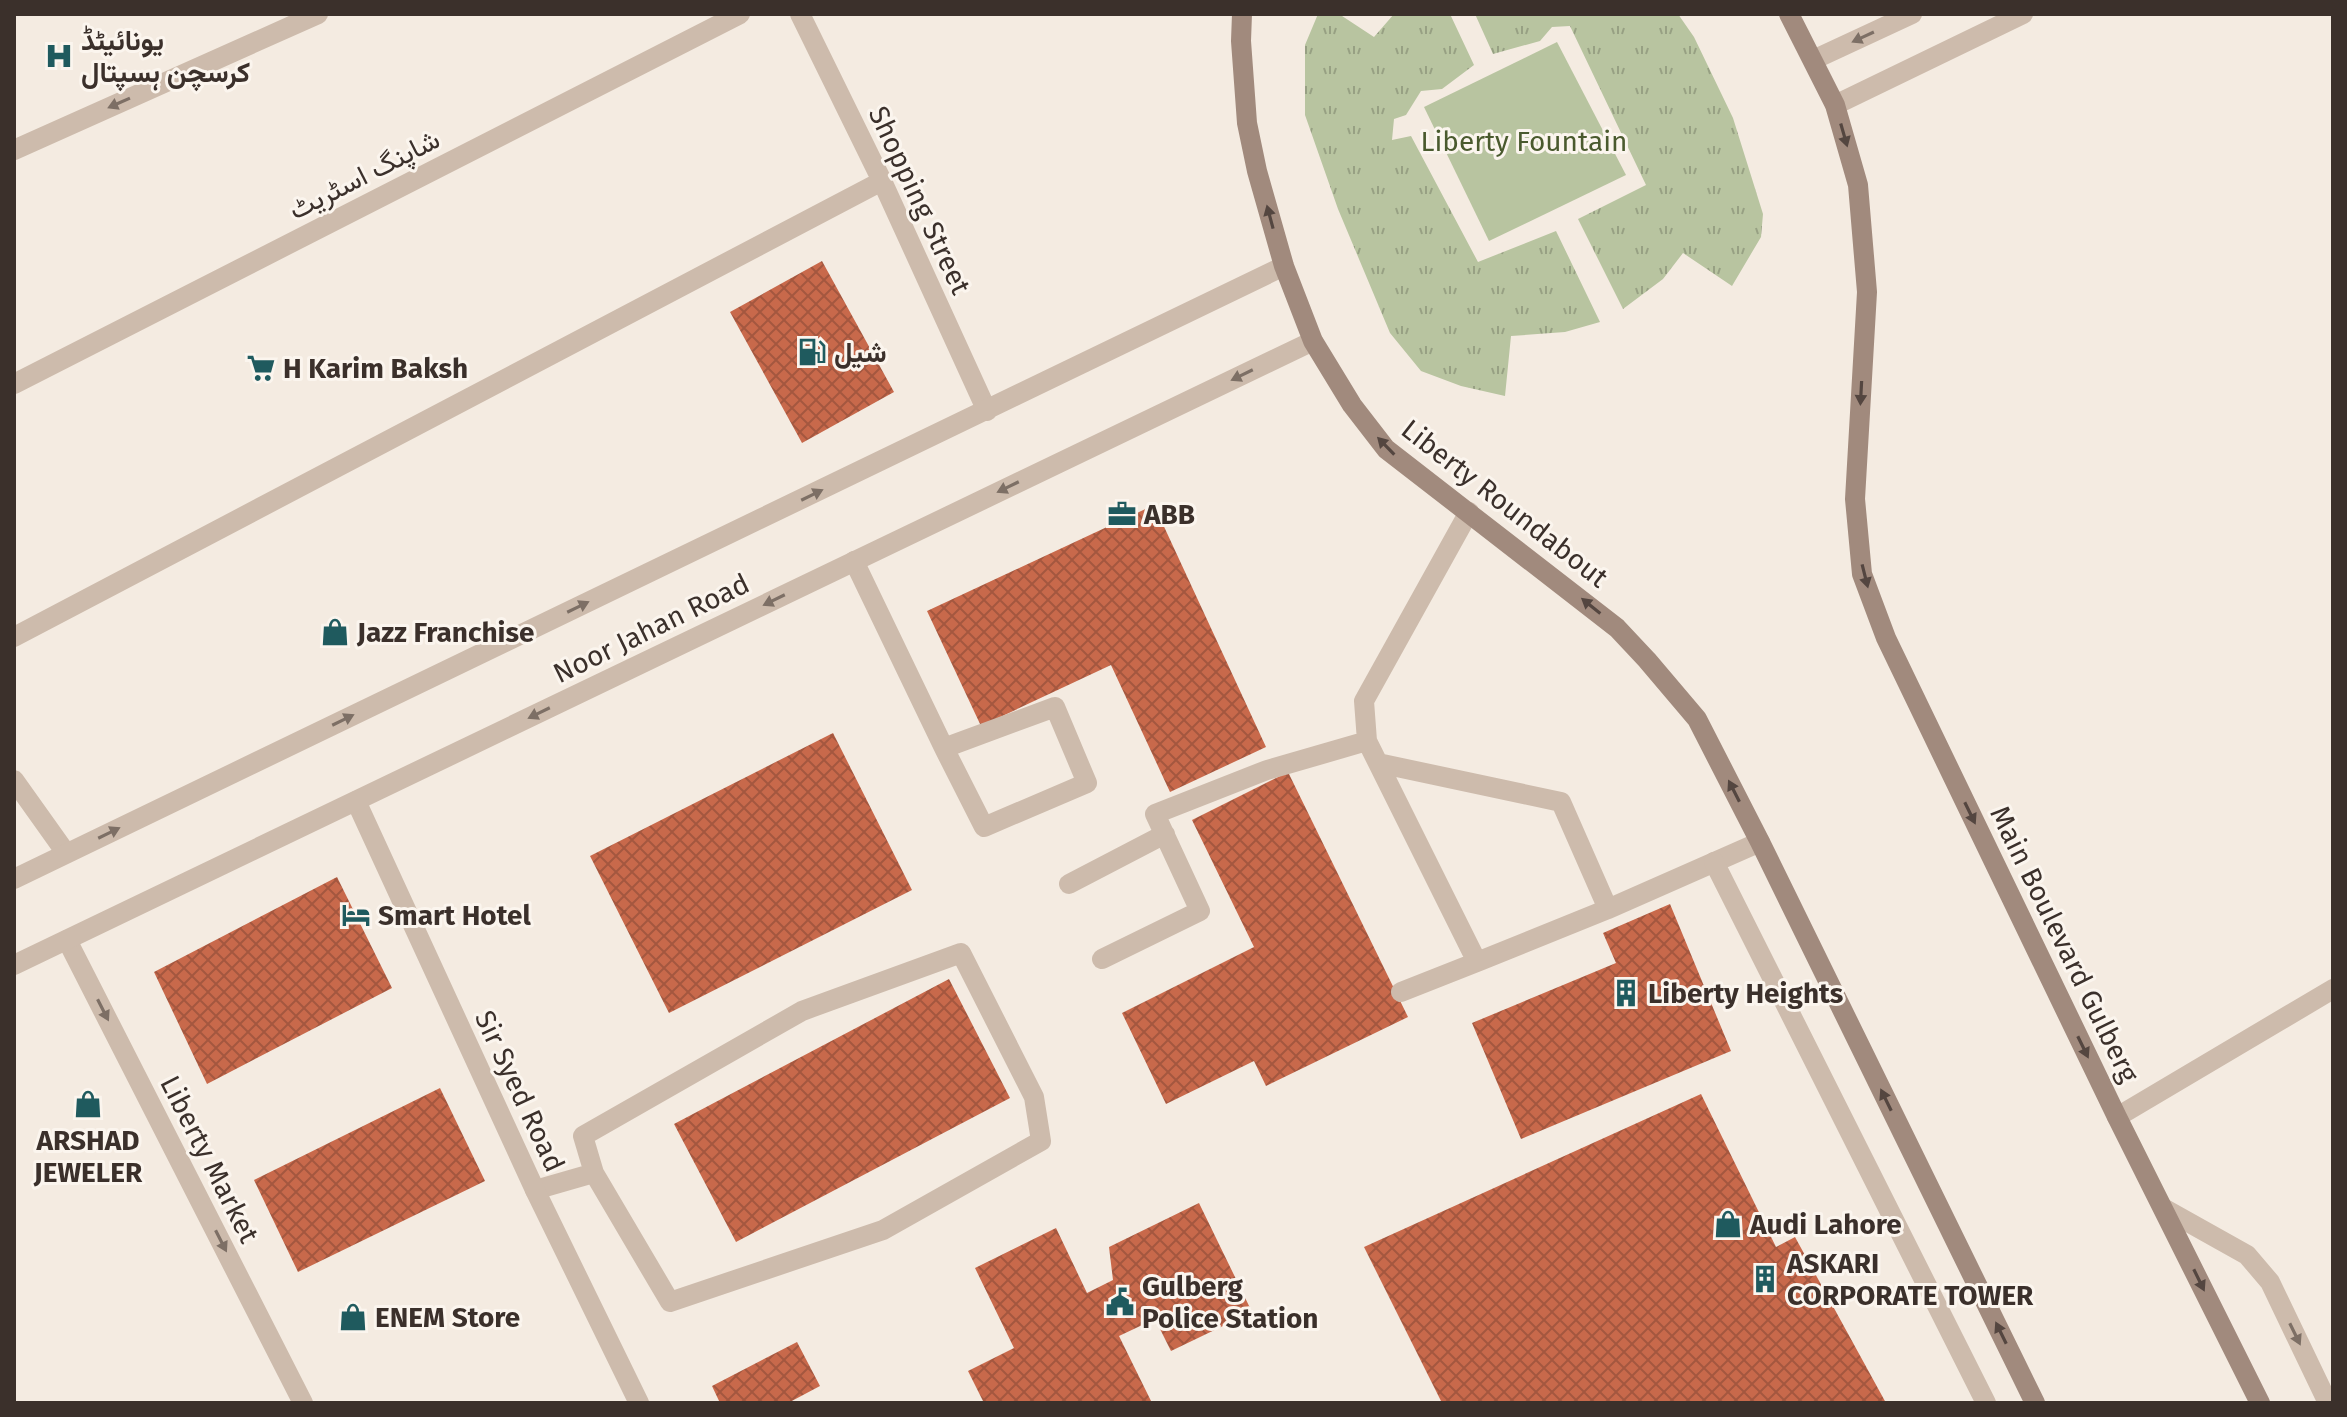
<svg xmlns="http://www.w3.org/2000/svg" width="2347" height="1417" font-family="'Fira Sans',Vazirmatn,sans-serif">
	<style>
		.grass { fill: url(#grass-tufts) }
		.green { fill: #b8c4a0 }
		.building { fill: url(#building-cross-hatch) }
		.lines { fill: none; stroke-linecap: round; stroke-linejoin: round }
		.service { stroke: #cdbbac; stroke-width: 20 }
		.minor { stroke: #cdbbac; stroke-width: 20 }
		.tertiary { stroke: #cdbbac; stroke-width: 20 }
		.secondary { stroke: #a18a7d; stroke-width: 20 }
		.oneway { fill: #7d6f65 }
		.oneway2 { fill: #544640 }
		.labels { text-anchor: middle; stroke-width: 6; stroke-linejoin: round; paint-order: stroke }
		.poi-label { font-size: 28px; font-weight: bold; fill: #3b302b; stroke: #fbf5ee; text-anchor: start }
		.park-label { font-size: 28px; fill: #4a5a2e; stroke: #fbf5ee }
		.street-label { font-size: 28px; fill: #3b302b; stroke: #fbf5ee }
	</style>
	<defs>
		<pattern id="grass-tufts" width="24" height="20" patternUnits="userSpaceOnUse" patternTransform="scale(2)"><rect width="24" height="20" fill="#b8c4a0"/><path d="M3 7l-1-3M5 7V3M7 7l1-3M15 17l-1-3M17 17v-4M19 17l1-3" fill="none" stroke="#97a083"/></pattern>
		<pattern id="building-cross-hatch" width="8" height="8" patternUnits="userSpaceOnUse" patternTransform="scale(2)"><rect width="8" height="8" fill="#c8694b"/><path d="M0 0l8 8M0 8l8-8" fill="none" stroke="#a4573f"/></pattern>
	</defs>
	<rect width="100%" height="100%" fill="#f4ebe1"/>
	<path class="grass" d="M 1318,14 L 1339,14 L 1374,37 L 1394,14 L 1450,14 L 1474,65 L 1442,89 L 1421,91 L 1406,115 L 1394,119 L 1392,140 L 1411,136 L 1478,262 L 1556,231 L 1600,322 L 1565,332 L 1511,336 L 1505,396 L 1461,386 L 1421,371 L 1390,333 L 1338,209 L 1305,115 L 1305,45 Z
		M 1475,14 L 1678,14 L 1694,37 L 1733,118 L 1763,214 L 1761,237 L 1732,286 L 1683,253 L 1663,279 L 1623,309 L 1578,219 L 1646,185 L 1570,26 L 1552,27 L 1540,41 L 1493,54 Z"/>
	<path class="green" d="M 1557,42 L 1626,175 L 1489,241 L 1424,107 Z"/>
	<path class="building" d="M 822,261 L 894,392 L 802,443 L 730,312 Z
		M 1154,505 L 1266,747 L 1170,792 L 1111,665 L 981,726 L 927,611 Z
		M 833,733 L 912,890 L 669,1013 L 590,856 Z
		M 1288,772 L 1408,1017 L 1266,1086 L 1254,1061 L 1166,1104 L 1122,1013 L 1254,947 L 1192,820 Z
		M 337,877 L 392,988 L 207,1084 L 154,972 Z
		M 1670,904 L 1731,1051 L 1521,1139 L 1472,1023 L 1616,963 L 1603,933 Z
		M 949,979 L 1010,1098 L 736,1242 L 674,1124 Z
		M 440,1088 L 485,1181 L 298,1272 L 254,1180 Z
		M 1701,1094 L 1776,1247 L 1795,1237 L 1886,1403 L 1442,1403 L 1364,1247 Z
		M 1199,1203 L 1252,1312 L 1171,1351 L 1155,1319 L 1119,1336 L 1152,1403 L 984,1403 L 968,1371 L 1014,1348 L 975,1268 L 1056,1228 L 1087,1293 L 1113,1280 L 1109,1247 Z
		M 797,1342 L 820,1386 L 788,1403 L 720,1403 L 712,1386 Z"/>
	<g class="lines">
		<path class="service" d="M 1469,512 L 1364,701 L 1367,741 L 1477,962 L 1608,909 L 1760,842
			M 854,561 L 944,748 L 984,827 L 1087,783 L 1055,707 L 944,748
			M 1378,763 L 1561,802 L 1608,909
			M 1069,884 L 1165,834
			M 67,940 L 303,1403
			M 1102,959 L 1200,911 L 1155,814 L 1267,770 L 1367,741
			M 1401,992 L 1477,962
			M 2117,1117 L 2333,989
			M 535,1190 L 594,1173 L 583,1136 L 802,1011 L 961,953 L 1034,1097 L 1041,1141 L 883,1230 L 670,1302 L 594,1173"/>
		<path class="minor" d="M 800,14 L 882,181 L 987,411
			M 1835,105 L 2023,14
			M 14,150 L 318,14
			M 14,384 L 740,14
			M 14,637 L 882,181
			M 14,780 L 66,853
			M 356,801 L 535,1190 L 639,1403
			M 1714,862 L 1986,1403
			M 2163,1208 L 2247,1255 L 2270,1282 L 2328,1403"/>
		<path class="tertiary" d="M 1813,60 L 1912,14
			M 14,879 L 1284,266
			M 14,965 L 1313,341"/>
		<path class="secondary" d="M 1242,14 L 1241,41 L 1247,123 L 1257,171 L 1284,266 L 1313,341 L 1352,405 L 1386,449 L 1617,628 L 1647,660 L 1697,719 L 1760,842 L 2035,1403
			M 1789,14 L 1835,105 L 1858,185 L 1867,292 L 1855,499 L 1862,574 L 1886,638 L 2117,1117 L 2260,1403"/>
	</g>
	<defs><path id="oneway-solid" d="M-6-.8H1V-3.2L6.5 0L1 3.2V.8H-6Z" transform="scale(2)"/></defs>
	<g class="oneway">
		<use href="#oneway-solid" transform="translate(1863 37) rotate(155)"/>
		<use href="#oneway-solid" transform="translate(119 103) rotate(156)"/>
		<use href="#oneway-solid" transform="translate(1242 375) rotate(154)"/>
		<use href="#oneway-solid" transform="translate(1008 487) rotate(154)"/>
		<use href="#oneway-solid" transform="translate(812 495) rotate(-26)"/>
		<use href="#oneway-solid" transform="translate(774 600) rotate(154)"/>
		<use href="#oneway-solid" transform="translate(578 607) rotate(-26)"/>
		<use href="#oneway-solid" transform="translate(539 713) rotate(154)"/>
		<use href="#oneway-solid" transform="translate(343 720) rotate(-26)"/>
		<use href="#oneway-solid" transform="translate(109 833) rotate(-26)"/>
		<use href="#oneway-solid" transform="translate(103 1010) rotate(63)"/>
		<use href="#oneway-solid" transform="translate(221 1241) rotate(63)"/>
		<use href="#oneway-solid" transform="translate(2295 1334) rotate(64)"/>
	</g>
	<g class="oneway2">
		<use href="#oneway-solid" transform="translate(1844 135) rotate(74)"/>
		<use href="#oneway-solid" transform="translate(1270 217) rotate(-105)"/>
		<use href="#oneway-solid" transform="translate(1861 393) rotate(93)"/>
		<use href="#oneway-solid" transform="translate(1386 446) rotate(-134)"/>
		<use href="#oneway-solid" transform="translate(1865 576) rotate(76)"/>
		<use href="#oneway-solid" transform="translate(1591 606) rotate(-141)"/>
		<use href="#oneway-solid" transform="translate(1734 791) rotate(-117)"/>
		<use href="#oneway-solid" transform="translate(1970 813) rotate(64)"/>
		<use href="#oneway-solid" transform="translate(2083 1047) rotate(64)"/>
		<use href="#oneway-solid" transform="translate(1886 1100) rotate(-116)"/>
		<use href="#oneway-solid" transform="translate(2199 1280) rotate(64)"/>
		<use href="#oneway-solid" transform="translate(2001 1333) rotate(-116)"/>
	</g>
	<defs>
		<symbol id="hospital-bare" viewBox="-9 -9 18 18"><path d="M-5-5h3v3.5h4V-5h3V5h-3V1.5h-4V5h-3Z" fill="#1f5a5e" stroke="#fbf5ee" stroke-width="2.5" paint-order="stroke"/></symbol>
		<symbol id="fuel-bare" viewBox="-9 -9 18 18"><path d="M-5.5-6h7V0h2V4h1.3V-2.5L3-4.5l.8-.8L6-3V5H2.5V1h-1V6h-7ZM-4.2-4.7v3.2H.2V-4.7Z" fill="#1f5a5e" stroke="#fbf5ee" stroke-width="2.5" paint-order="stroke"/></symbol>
		<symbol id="supermarket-bare" viewBox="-9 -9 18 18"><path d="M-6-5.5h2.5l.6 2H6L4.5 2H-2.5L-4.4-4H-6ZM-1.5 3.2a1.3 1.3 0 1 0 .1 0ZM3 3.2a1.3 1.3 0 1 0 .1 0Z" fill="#1f5a5e" stroke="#fbf5ee" stroke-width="2.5" paint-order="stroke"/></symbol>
		<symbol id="office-bare" viewBox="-9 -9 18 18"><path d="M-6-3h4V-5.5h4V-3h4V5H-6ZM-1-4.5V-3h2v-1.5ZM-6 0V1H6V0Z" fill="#1f5a5e" stroke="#fbf5ee" stroke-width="2.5" paint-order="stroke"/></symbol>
		<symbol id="shop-bare" viewBox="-9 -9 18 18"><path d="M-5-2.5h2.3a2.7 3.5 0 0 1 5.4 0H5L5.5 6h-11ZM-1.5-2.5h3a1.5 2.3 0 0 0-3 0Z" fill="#1f5a5e" stroke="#fbf5ee" stroke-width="2.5" paint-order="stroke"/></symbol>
		<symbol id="hotel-bare" viewBox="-9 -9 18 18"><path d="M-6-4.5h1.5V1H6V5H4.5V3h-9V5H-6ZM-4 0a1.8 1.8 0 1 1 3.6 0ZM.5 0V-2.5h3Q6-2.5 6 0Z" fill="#1f5a5e" stroke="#fbf5ee" stroke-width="2.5" paint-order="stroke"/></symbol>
		<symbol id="building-bare" viewBox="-9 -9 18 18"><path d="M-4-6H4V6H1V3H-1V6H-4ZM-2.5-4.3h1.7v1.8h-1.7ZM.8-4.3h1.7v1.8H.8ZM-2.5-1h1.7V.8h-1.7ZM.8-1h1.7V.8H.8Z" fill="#1f5a5e" stroke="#fbf5ee" stroke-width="2.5" paint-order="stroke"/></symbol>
		<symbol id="civic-bare" viewBox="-9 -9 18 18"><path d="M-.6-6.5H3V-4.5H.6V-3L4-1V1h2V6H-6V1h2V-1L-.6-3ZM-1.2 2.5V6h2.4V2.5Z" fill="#1f5a5e" stroke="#fbf5ee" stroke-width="2.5" paint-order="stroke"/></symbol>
	</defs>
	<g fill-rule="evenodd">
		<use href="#hospital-bare" x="39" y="36" width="40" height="40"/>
		<use href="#fuel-bare" x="792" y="332" width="40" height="40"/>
		<use href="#supermarket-bare" x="241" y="348" width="40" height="40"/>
		<use href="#office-bare" x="1102" y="494" width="40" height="40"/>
		<use href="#shop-bare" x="315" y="612" width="40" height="40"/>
		<use href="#hotel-bare" x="336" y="895" width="40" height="40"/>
		<use href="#building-bare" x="1606" y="973" width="40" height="40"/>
		<use href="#shop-bare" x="68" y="1084" width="40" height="40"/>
		<use href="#shop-bare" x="1708" y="1204" width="40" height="40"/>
		<use href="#building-bare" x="1745" y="1259" width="40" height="40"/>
		<use href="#civic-bare" x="1100" y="1282" width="40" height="40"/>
		<use href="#shop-bare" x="333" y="1297" width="40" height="40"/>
	</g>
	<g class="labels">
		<g class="poi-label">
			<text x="81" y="50">یونائیٹڈ<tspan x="81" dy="32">کرسچن ہسپتال</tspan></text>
			<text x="834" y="362">شیل</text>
			<text x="283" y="378">H Karim Baksh</text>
			<text x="1144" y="524">ABB</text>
			<text x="357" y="642">Jazz Franchise</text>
			<text x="378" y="925">Smart Hotel</text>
			<text x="1648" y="1003">Liberty Heights</text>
			<text x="88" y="1150" text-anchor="middle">ARSHAD<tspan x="88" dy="32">JEWELER</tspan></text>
			<text x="1750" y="1234">Audi Lahore</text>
			<text x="1787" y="1273">ASKARI<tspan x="1787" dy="32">CORPORATE TOWER</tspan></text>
			<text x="1142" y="1296">Gulberg<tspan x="1142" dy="32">Police Station</tspan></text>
			<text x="375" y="1327">ENEM Store</text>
		</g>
		<g class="park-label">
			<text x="1524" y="151">Liberty Fountain</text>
		</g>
		<g class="street-label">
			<text transform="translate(364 174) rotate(-27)" y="10">شاپنگ اسٹریٹ</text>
			<text transform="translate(920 200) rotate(65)" y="10">Shopping Street</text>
			<text transform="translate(1505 503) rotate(38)" y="10">Liberty Roundabout</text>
			<text transform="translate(651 628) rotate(-26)" y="10">Noor Jahan Road</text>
			<text transform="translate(2065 944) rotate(64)" y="10">Main Boulevard Gulberg</text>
			<text transform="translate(520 1091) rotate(65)" y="10">Sir Syed Road</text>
			<text transform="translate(210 1159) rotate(63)" y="10">Liberty Market</text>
		</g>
	</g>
	<rect width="2347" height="1417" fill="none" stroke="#3b302b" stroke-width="32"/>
</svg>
